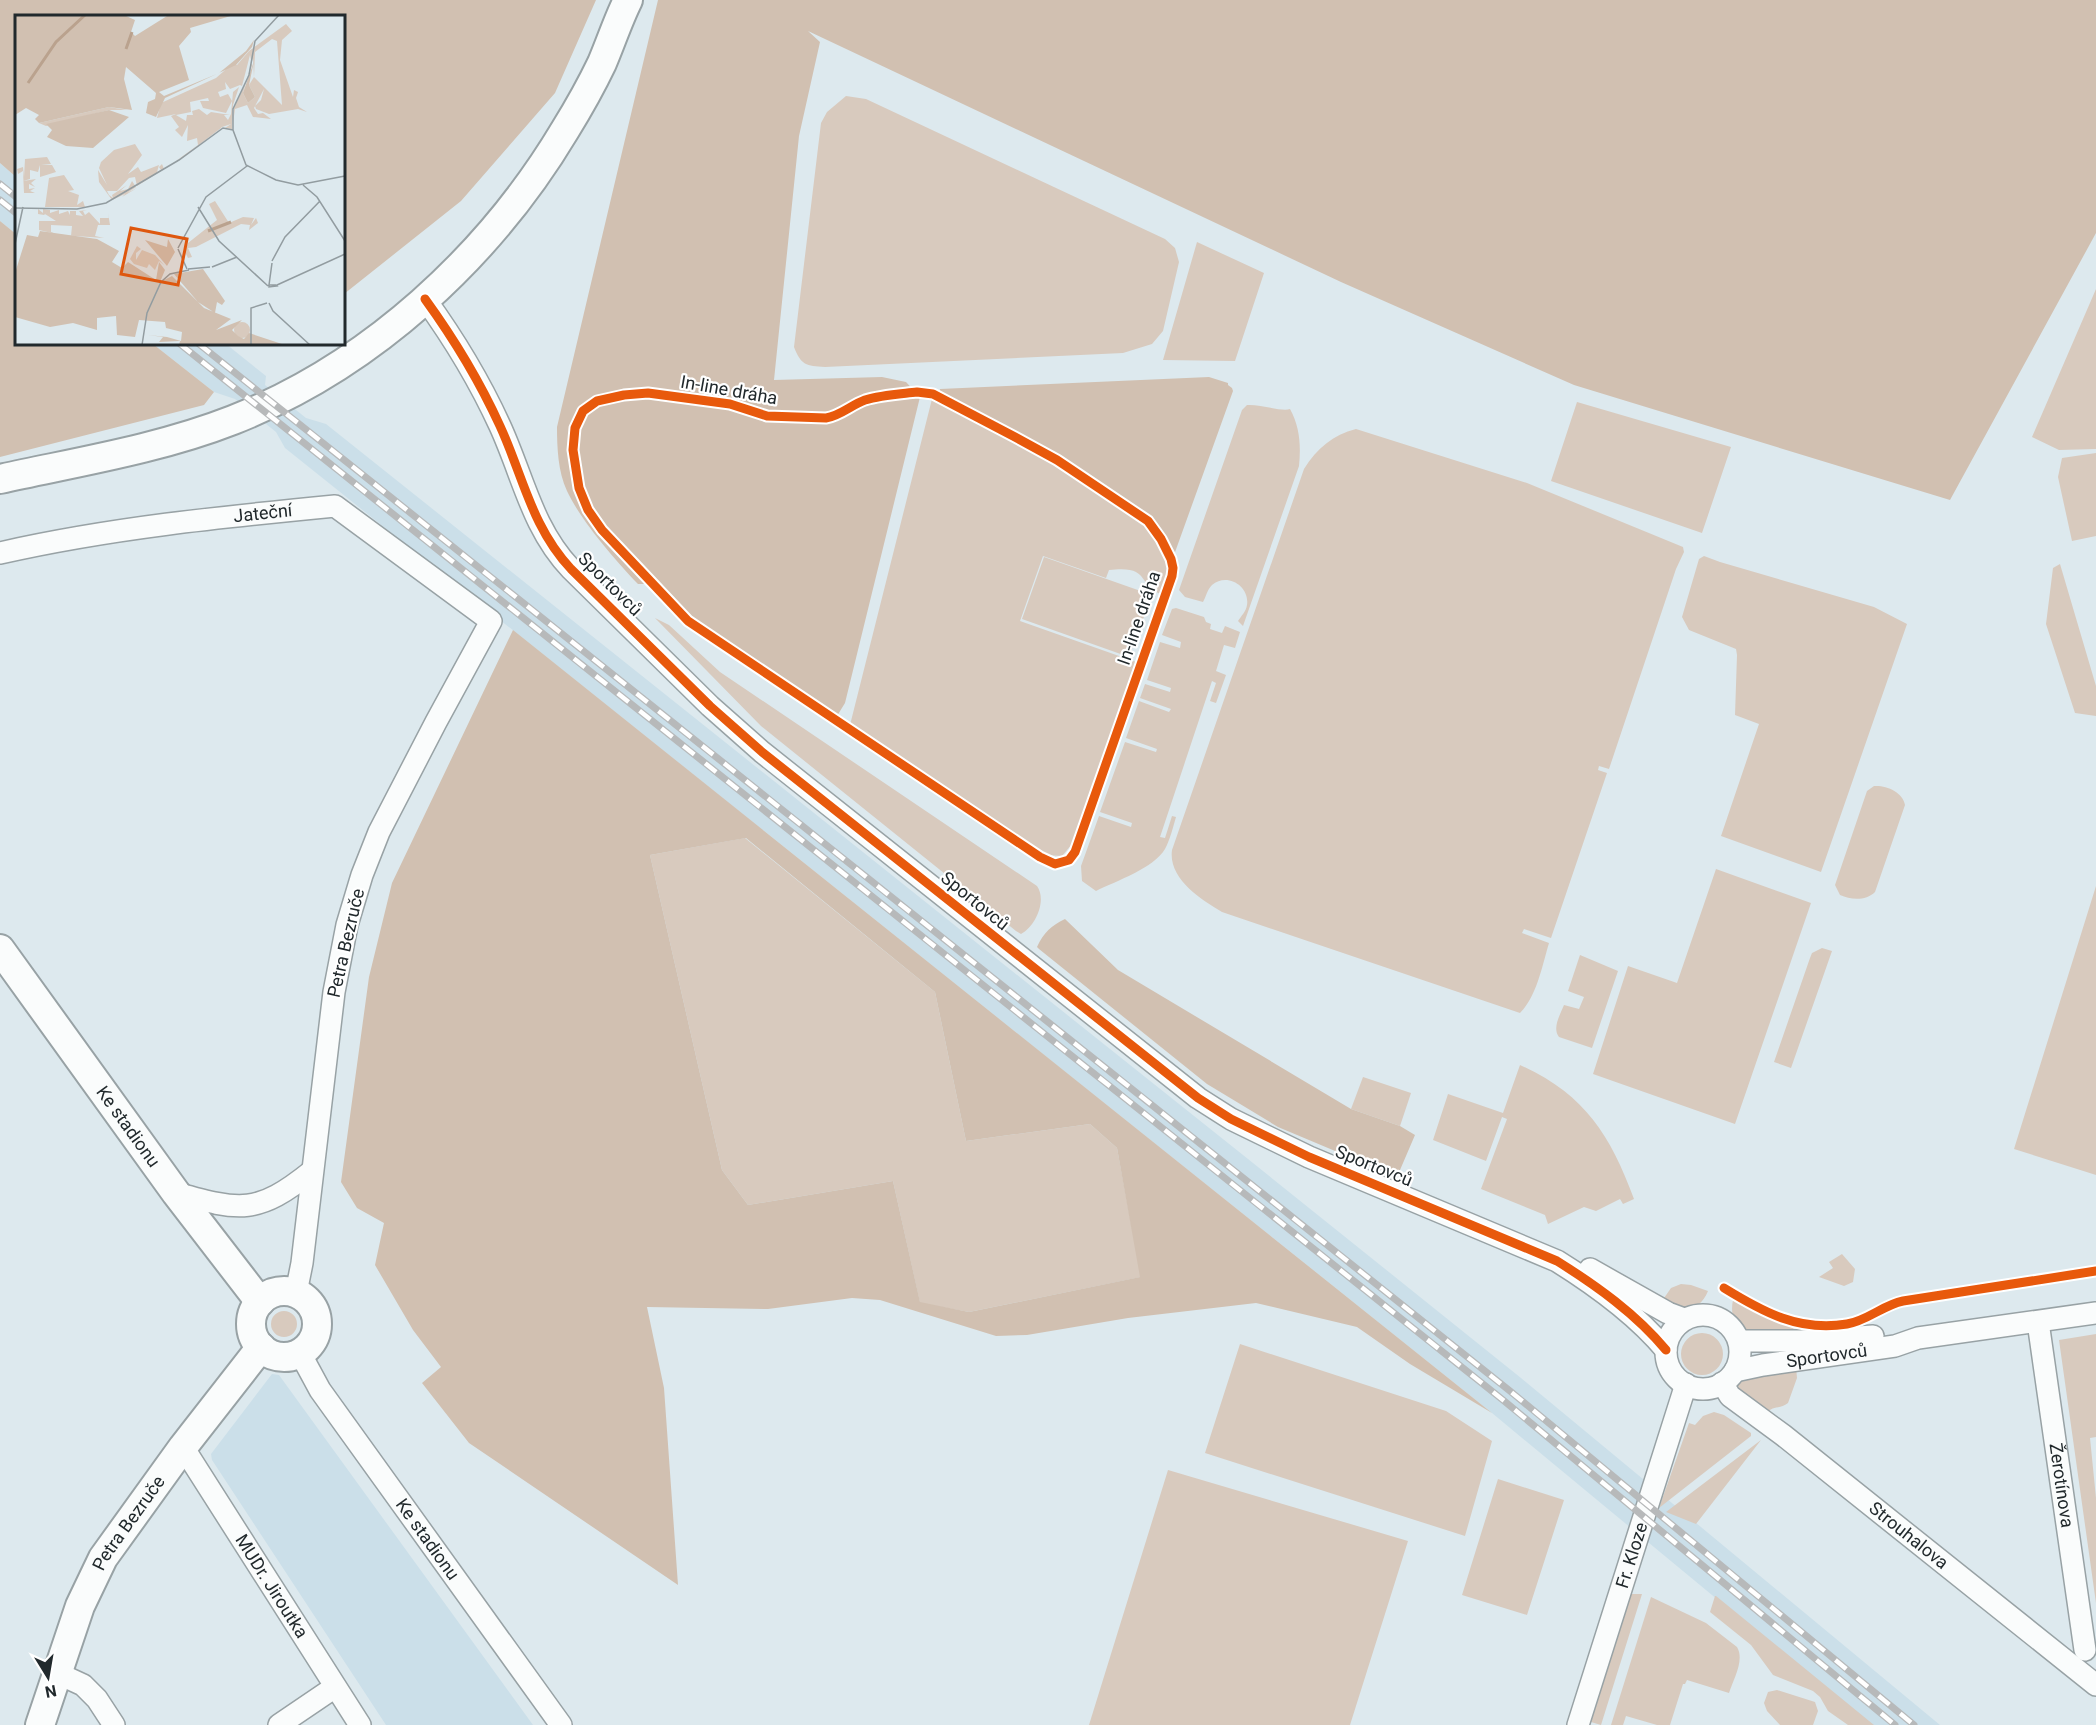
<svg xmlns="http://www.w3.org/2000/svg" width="2096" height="1725" font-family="Roboto,sans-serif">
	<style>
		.built { fill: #cbdfe9 }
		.green { fill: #d8cabe }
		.forest { fill: #d1c0b1; fill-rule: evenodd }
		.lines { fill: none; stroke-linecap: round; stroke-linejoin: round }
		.street-casing { stroke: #98a2a5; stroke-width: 24 }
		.secondary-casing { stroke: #98a2a5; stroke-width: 32 }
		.street { stroke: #fafcfc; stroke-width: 21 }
		.secondary { stroke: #fafcfc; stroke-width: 28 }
		.rail-casing { stroke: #b7b9ba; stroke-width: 7 }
		.rail { stroke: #fff; stroke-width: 4.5; stroke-dasharray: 14; stroke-linecap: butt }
		.cycleway-casing { stroke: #fff; stroke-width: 13 }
		.cycleway { stroke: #e8590c; stroke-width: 9 }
		.labels { text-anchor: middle; stroke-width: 4.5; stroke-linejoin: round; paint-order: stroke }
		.street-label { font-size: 18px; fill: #21292c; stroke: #fff }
		.inset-river { fill: none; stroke: #baa28e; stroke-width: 3 }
		.inset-road { fill: none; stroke: #929ca0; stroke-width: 1.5 }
		.view { fill: #de570e; fill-opacity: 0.15; stroke: #de570e; stroke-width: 3 }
		.inset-edge { fill: none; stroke: #21292c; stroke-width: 3 }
	</style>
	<rect width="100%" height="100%" fill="#dde9ee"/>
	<path class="built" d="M 0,163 L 16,177 L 16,234 L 0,221 Z
		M 153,344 L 226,344 L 266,376 L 265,385 L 306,418 L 326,424 L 1248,1159 L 1521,1378 L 1940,1725 L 1869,1725 L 1492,1413 L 285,448 L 276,432 L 235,399 L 214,392 Z
		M 272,1374 L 279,1375 L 533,1725 L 386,1725 L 212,1460 L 211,1454 Z"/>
	<path class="green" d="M 846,96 L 866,99 L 1165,239 L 1175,248 L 1179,262 L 1163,331 L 1152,344 L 1123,353 L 825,367 C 806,366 801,365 794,347 L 821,123 L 827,112 Z
		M 1197,242 L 1264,273 L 1235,361 L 1163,360 Z
		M 2096,289 L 2096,449 L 2059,450 L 2032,437 Z
		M 932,399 L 1033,452 L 1146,525 L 1168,564 L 1169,569 L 1161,594 C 1136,585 1152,565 1109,570 L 1106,578 L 1043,556 L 1020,621 L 1136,662 L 1072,844 L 1062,856 L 1046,855 L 850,725 Z
		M 1577,402 L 1731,447 L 1702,533 L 1551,481 Z
		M 1247,405 C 1260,404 1282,412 1290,409 C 1300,427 1301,446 1299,466 L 1243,626 L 1238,621 C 1241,616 1246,612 1247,605 C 1250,586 1227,572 1212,585 C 1207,590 1206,597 1203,602 L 1185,597 L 1179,590 L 1242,410 Z
		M 1356,429 L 1527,483 L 1683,547 L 1684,552 L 1676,569 L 1609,769 L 1599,766 L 1598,770 L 1607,773 L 1551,938 L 1524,929 L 1522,933 L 1549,943 C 1542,966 1537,996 1520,1013 L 1222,912 C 1200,899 1168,878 1172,850 L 1304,469 C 1317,448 1333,435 1356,429 Z
		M 2096,453 L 2096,536 L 2072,541 L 2058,477 L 2062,458 Z
		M 1704,556 L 1720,562 L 1874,607 L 1907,624 L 1821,872 L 1721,836 L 1759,724 L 1735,715 L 1737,655 L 1736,649 L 1689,630 L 1682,617 L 1699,559 Z
		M 1044,557 L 1152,595 L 1129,657 L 1022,619 Z
		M 2060,564 L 2096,686 L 2096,716 L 2075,713 L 2046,624 L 2053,568 Z
		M 1176,608 L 1204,617 L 1206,622 L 1211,624 L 1210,629 L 1222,633 L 1225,626 L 1240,632 L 1235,648 L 1224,645 L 1216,671 L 1226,675 L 1216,703 L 1210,701 L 1216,683 L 1212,681 L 1160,837 L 1165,838 L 1172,816 L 1176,817 C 1173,827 1170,840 1165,849 C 1154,868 1116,881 1096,891 L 1082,881 L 1081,866 L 1099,816 L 1131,827 L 1132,823 L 1100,812 L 1125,742 L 1156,752 L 1157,749 L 1126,738 L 1139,701 L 1169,712 L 1171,709 L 1140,698 L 1145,684 L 1170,692 L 1171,688 L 1147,680 L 1160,642 L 1180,648 L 1181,642 L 1162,635 L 1172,609 Z
		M 655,618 L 669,625 L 720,672 L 1037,886 C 1047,900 1036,926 1021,934 L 1016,931 L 761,726 Z
		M 1874,786 C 1886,785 1903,792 1905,805 L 1875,892 C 1866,901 1851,900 1840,895 L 1835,885 L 1867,791 Z
		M 745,838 L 935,992 L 966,1141 L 1090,1124 L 1117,1148 L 1141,1277 L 969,1312 L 920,1303 L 893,1181 L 748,1205 L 722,1170 L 650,855 Z
		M 1716,869 L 1811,903 L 1735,1124 L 1593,1074 L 1628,966 L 1677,983 Z
		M 2096,886 L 2096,1175 L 2014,1149 Z
		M 1822,948 L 1832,951 L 1791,1068 L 1774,1062 L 1810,958 L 1812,953 Z
		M 1580,955 L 1618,971 L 1592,1048 L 1559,1037 C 1552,1028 1560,1015 1564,1005 L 1579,1009 L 1584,997 L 1568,991 Z
		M 1520,1065 C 1584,1094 1610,1134 1634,1199 L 1623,1204 L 1620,1199 L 1596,1211 L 1584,1207 L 1548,1224 L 1545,1215 L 1481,1189 L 1507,1119 L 1502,1117 L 1486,1161 L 1433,1140 L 1448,1094 L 1503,1113 Z
		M 1363,1077 L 1411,1093 L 1400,1126 L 1351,1109 Z
		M 1842,1254 L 1855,1269 L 1853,1282 L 1844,1286 L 1819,1277 L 1833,1268 L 1829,1262 Z
		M 1681,1284 L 1691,1285 L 1708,1291 C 1698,1315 1681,1309 1662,1301 L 1671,1288 Z
		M 1733,1300 L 1743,1303 L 1758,1314 L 1793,1327 L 1795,1335 L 1746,1334 C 1734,1325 1730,1314 1733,1300 Z
		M271 1324a13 13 0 1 1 26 0a13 13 0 1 1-26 0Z
		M1681 1354a21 21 0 1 1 42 0a21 21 0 1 1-42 0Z
		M 2096,1334 L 2096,1437 L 2090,1438 L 2096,1498 L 2096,1603 L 2059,1340 Z
		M 1240,1344 L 1446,1411 L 1492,1441 L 1465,1536 L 1205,1453 Z
		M 1796,1367 L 1797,1378 L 1788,1403 C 1779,1410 1773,1404 1765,1415 L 1736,1390 L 1740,1379 Z
		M 1714,1412 L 1724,1415 L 1751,1433 L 1751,1436 L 1659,1508 L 1689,1423 L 1695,1425 L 1703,1416 Z
		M 1761,1440 L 1696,1524 L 1666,1512 Z
		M 1168,1470 L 1408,1541 L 1350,1725 L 1089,1725 Z
		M 1498,1479 L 1564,1500 L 1527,1615 L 1462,1595 Z
		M 1631,1594 L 1642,1594 L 1601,1725 L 1591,1722 Z
		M 1715,1596 L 1716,1596 L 1874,1725 L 1848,1725 L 1828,1711 L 1820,1697 L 1813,1691 L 1773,1675 L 1751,1645 L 1710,1612 Z
		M 1651,1597 L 1706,1623 L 1737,1647 C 1745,1660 1733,1680 1729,1693 L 1687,1680 L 1685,1684 L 1683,1684 L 1670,1725 L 1657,1725 L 1626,1716 L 1623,1725 L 1611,1725 Z
		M 1777,1690 L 1815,1702 L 1818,1711 L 1813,1725 L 1780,1725 L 1767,1711 L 1764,1703 L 1768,1692 Z"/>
	<path class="forest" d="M 0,0 L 596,0 L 555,93 L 461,201 L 344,294 L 344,16 L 16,16 L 16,177 L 0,163 Z
		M 658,0 L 2096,0 L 2096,233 L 1950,500 L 1574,385 L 1341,282 L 808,31 L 820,42 L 799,136 L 774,380 L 882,377 L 906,382 L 920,397 L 845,703 L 837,716 L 693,618 L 658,584 L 638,584 C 615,560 581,521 567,491 C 558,472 557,447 557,427 Z
		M 0,221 L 16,234 L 16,344 L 153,344 L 214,392 L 204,405 L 0,457 Z
		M 1209,377 L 1228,383 L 1228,385 L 1232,388 L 1233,391 L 1174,555 L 1157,524 L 1150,516 L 1057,456 L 940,392 L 940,389 Z
		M 513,630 L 1492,1413 L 1410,1364 L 1357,1327 L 1256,1303 L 1128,1318 L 1027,1335 L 996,1336 L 880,1300 L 852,1298 L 768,1309 L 647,1307 L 664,1388 L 678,1585 L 469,1443 L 422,1383 L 441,1367 L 413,1330 L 375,1265 L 384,1223 L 357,1208 L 341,1182 L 369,977 L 392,883 ZM 746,838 L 935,992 L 966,1141 L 1090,1124 L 1117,1148 L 1140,1277 L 969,1312 L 920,1302 L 893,1181 L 748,1205 L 722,1170 L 650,855 Z
		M 1065,919 L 1118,970 L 1351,1109 L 1400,1126 L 1415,1135 L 1397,1177 L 1278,1127 L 1207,1084 L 1039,949 L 1037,947 C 1044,932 1051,926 1065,919 Z"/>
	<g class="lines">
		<defs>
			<g id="street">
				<path d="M 425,299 C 454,339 479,380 500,426 C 523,476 532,528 571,569 L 710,706 L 762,752 L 1198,1098 L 1231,1119 L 1309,1157 L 1557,1261 C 1597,1286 1636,1314 1666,1350"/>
				<path id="s1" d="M 0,553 C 110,528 222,517 335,506 L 491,621 L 436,722 L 379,832 L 362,875 L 347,925 L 334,992 L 302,1263 L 296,1293"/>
				<path d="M 176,1193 C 241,1211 257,1215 312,1171"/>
				<path d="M 1590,1269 L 1668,1313 L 1684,1319"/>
				<circle cx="1703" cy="1352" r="37"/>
				<path id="s2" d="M 2038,1322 L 2085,1650"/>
				<path d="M 1739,1341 L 1801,1341 L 1873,1336"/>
				<path id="s3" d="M 300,1353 L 320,1390 L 561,1725"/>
				<path id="s4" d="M 1735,1371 L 1763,1365 L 1895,1346 L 1918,1338 L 2096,1313"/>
				<path id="s5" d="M 1722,1383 L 1730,1396 L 1783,1435 L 2096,1685"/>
				<path id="s6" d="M 183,1447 L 360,1725"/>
				<path d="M 57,1673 L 83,1685 L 97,1699 L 114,1725"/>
				<path d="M 279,1725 L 335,1687"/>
				<path id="s7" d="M 1578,1725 L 1686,1384"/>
			</g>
			<g id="secondary">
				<path d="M 0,479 C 77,462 159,449 233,420 C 370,366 489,257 565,130 C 578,109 591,86 602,63 C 611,42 618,20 628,0"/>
				<path id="s8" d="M 0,949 L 176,1193 L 260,1302"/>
				<circle cx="284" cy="1324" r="33"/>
				<path id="s9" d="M 40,1725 L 80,1606 L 103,1558 L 183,1447 L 261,1347"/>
			</g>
		</defs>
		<use href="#street" class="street-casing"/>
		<use href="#secondary" class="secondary-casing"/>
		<use href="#street" class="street"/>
		<use href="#secondary" class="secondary"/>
		<defs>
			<path id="rail" d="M 0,184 L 16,197
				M 0,200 L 16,213
				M 180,344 L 1503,1400 L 1895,1725
				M 199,344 L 1510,1391 L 1914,1725"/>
		</defs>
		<use href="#rail" class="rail-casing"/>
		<use href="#rail" class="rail"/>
		<defs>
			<path id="cycleway" d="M 425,299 C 454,339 479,380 500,426 C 523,476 532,528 571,569 L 710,706 L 762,752 L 1198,1098 L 1231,1119 L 1309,1157 L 1557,1261 C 1597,1286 1636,1314 1666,1350
				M 917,392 L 933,394 L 1015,437 L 1057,460 L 1148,521 L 1161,539 L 1171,559 L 1173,568 L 1172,576 L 1075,852 L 1069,860 L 1055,864 L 1040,857 L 688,621 L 602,530 L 588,510 L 579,488 L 573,450 L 575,428 L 583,411 L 597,401 L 624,395 L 648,393 L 730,404 L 767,416 L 826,418 C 840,416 851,405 865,400 C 881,395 900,394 917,392 Z
				M 1724,1288 C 1763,1312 1799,1332 1847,1324 C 1867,1321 1883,1305 1903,1301 L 2096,1271"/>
		</defs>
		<use href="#cycleway" class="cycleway-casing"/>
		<use href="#cycleway" class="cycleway"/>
	</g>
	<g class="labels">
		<g class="street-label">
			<text transform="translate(729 390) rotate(10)" y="6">In-line dráha</text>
			<text dy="6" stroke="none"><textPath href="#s1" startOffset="266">Jateční</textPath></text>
			<text transform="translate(610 584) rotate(45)" y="6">Sportovců</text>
			<text transform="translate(1139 618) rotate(-71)" y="6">In-line dráha</text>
			<text transform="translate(975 901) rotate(39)" y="6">Sportovců</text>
			<text transform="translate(346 943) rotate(-77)" y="6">Petra Bezruče</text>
			<text dy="6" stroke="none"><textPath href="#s8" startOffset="219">Ke stadionu</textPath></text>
			<text transform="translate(1374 1166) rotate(22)" y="6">Sportovců</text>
			<text dy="6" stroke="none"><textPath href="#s4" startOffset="93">Sportovců</textPath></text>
			<text dy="6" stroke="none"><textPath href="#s2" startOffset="165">Žerotínova</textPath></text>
			<text dy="6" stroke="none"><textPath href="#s9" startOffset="222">Petra Bezruče</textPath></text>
			<text dy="6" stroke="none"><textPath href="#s5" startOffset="242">Strouhalova</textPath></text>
			<text dy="6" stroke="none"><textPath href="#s3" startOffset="226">Ke stadionu</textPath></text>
			<text dy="6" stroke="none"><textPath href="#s7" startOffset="178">Fr. Kloze</textPath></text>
			<text dy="6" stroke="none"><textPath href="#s6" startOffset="165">MUDr. Jiroutka</textPath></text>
		</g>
	</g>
	<g transform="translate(15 15)">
		<rect width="330" height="330" fill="#dde9ee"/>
		<path d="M 271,9 L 277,16 L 267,25 L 265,45 L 278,82 L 279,75 L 283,77 L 281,83 L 284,92 L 292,97 L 283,94 L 254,99 L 241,94 L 240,91 L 246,85 L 249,74 L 239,93 L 243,99 L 248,98 L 256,104 L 238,102 L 232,90 L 220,94 L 218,108 L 219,93 L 234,61 L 237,50 L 235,40 L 227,71 L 225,70 L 215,74 L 210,67 L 211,74 L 203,77 L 205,82 L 213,79 L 217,86 L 211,98 L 188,93 L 185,86 L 194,86 L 193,83 L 175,87 L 176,97 L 161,100 L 171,106 L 172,100 L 178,100 L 177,96 L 184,94 L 192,100 L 196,97 L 215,100 L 209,100 L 213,105 L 216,99 L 218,77 L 224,72 L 218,90 L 217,114 L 210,113 L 216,109 L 207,112 L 206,113 L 168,142 L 161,146 L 183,130 L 182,123 L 172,126 L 173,110 L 167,122 L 160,115 L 164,112 L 156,101 L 161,99 L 142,103 L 146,88 L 201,63 L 217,49 L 222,50 L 234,36 ZM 257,24 L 262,26 L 267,90 L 239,62 L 240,37 ZM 238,43 L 239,62 L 234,70 L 240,82 L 233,88 L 228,78 ZM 94,92 L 112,95 L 94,95 L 31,111 L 24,108 ZM 120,129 L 127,140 L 113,159 L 123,152 L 126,157 L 144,150 L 142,157 L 146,155 L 144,152 L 147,149 L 149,154 L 122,171 L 120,162 L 114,163 L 102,176 L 92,176 L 94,180 L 98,183 L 97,180 L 112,170 L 105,176 L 113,174 L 117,166 L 121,172 L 112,178 L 122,173 L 107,182 L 110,179 L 97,185 L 84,167 L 83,155 L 92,170 L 84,153 L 86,147 L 99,135 ZM 32,142 L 36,149 L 26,150 L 37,150 L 41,157 L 25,162 L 25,150 L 23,157 L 15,155 L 15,164 L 8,166 L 21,164 L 16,168 L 20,172 L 14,169 L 14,174 L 20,173 L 15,176 L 20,178 L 9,178 L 8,156 L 3,159 L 2,154 L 8,152 L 9,162 L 10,144 ZM 49,160 L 59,175 L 53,176 L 64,180 L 62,190 L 68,186 L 70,192 L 30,192 L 34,163 ZM 200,186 L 214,208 L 228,202 L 239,203 L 236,210 L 241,203 L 243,208 L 234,215 L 235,210 L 226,209 L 181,232 L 173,233 L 177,242 L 173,243 L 170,237 L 173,228 L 202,205 L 194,189 ZM 23,194 L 28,198 L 28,194 L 35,195 L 35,198 L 44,195 L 44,199 L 53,196 L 55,200 L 55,196 L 61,196 L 61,200 L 68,201 L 64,196 L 72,195 L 68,196 L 70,200 L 74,197 L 85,209 L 85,203 L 94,203 L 93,198 L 95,210 L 83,210 L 80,221 L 89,223 L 46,220 L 42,219 L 56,221 L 57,211 L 36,210 L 36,217 L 41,219 L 24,215 L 24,206 L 41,206 L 30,199 L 33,196 L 29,200 L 23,199 ZM 122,231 L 126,234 L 121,238 L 121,245 L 127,235 L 140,240 L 149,250 L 144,246 L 140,255 L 134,249 L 132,253 L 119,249 L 115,244 ZM219 315a8 8 0 1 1 16 0a8 8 0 1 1-16 0Z" fill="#d8cabe" fill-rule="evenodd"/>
		<path d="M 0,0 L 109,0 L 120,5 L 116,17 L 120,21 L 152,1 L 219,0 L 175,13 L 176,17 L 164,31 L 174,65 L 144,77 L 149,81 L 204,58 L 231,36 L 239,25 L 237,32 L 221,50 L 150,83 L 141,102 L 131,98 L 133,87 L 140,84 L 141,78 L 111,52 L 109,64 L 117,95 L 94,92 L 24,108 L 20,104 L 24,100 L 11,93 L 0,100 ZM 239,46 L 234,70 L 240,82 L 233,88 L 228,78 ZM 94,95 L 114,102 L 78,133 L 51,131 L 32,122 L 37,115 L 31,109 ZM 25,216 L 82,224 L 104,236 L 97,247 L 107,253 L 113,247 L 141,265 L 144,247 L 150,255 L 145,267 L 157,261 L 189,293 L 216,304 L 201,315 L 227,305 L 217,315 L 223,321 L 229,324 L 234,318 L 270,330 L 164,330 L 165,326 L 144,327 L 148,322 L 133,320 L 152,322 L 166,326 L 167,317 L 151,313 L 150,307 L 124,305 L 120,322 L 102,320 L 101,301 L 82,303 L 82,315 L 58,308 L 35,312 L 0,302 L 0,258 L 12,220 L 23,222 ZM 153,224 L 160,237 L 152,251 L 130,225 L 152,232 ZM 188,254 L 210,286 L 207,290 L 202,287 L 200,298 L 183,287 L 159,259 Z" fill="#d1c0b1"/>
		<path class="inset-river" d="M 111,34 L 117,17M 13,68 L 41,27 L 70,0M 193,216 L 216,207"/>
		<path class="inset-road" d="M 264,0 L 240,26 L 234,60 L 218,94 L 218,115 L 231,150 L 261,165 L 283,170 L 330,161M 288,170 L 302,182 L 330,226M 183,192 L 204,226 L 253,271M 0,193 L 62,194 L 91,188 L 164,145 L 208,113 L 218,115M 0,229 L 8,192M 163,233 L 191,182 L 232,151M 163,234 L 172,254M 257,246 L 270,222 L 305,186M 197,252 L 222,242M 173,254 L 195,252M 254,270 L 257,248M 254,270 L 261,270 L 262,271 L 254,272 ZM 262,270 L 330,239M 254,288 L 258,296 L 295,330M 127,330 L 132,298 L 146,267 L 155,259 L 174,255M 236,330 L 236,293 L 252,288"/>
		<path class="view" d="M 116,213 L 172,224 L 163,270 L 106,259 Z"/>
		<rect width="330" height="330" class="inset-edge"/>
	</g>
	<g transform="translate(48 1677) rotate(169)" stroke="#ffffff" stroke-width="4.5" paint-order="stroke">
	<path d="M0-4.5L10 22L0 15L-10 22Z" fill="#21292c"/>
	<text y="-9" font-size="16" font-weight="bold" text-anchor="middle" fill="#21292c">N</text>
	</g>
</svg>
